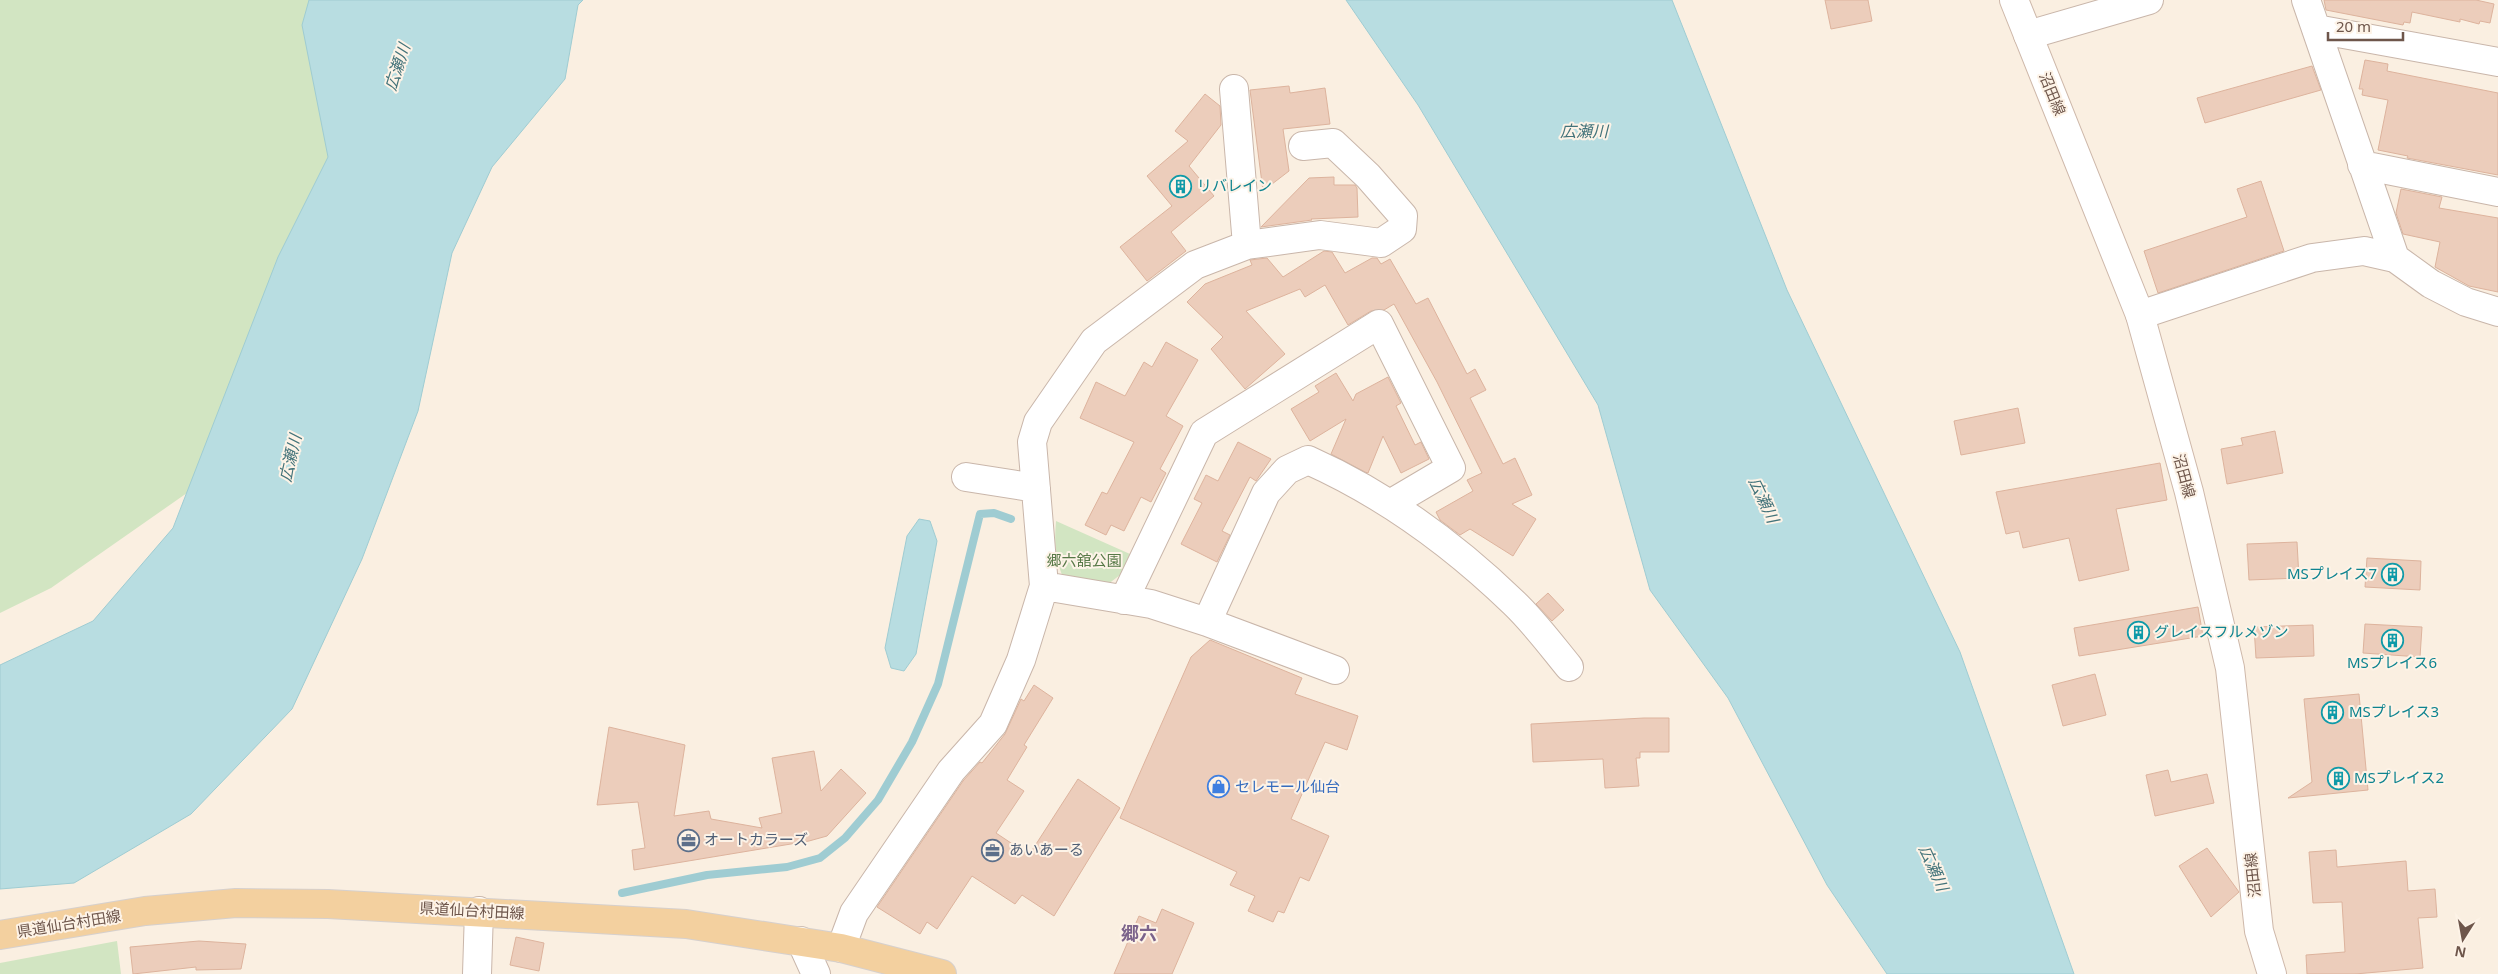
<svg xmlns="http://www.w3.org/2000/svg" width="2498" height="974" font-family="'Noto Sans','Noto Sans JP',sans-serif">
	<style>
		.green { fill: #d2e5c2 }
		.water { fill: #b8dde1; stroke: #9fccd2 }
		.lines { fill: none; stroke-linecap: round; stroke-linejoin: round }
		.stream { stroke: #9fccd2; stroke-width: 8 }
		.building { fill: #eccdbb; stroke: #ddb39d }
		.street-casing { stroke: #c9b6aa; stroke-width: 30 }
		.secondary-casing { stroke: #ceb8aa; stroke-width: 30 }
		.primary-casing { stroke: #d6d0cd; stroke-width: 30 }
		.street { stroke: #fff; stroke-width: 28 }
		.secondary { stroke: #fff; stroke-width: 28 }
		.primary { stroke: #f3d09f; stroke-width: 28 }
		.labels { text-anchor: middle; stroke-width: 4; stroke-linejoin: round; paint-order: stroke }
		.street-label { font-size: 15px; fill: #6e564b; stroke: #fdf3e7 }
		.culture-label { font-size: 15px; fill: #0d838f; stroke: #fdf3e7; text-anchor: start }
		.park-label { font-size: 15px; fill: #577947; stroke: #fdf3e7 }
		.shop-label { font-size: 15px; fill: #366cbe; stroke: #fdf3e7; text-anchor: start }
		.service-label { font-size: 15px; fill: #4e5e75; stroke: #fdf3e7; text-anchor: start }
		.water-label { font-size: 16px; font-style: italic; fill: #43737a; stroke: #fdf3e7 }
		.quarter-label { font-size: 18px; font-weight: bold; fill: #7b638b; stroke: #fdf3e7 }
	</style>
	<rect width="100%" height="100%" fill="#faefe1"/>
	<path class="green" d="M 0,0 L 378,0 L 376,161 L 227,465 L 51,588 L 0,613 Z
		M 1056,521 L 1130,554 L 1120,575 L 1103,588 L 1067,584 C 1055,564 1054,545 1056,521 Z
		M 117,941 L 121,974 L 0,974 L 0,963 Z"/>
	<path class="water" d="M 309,0 L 583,0 L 578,5 L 565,79 L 492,167 L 452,253 L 418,411 L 362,559 L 292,709 L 191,814 L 74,883 L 0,889 L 0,665 L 93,621 L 173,528 L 278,257 L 328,157 L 302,25 Z
		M 1346,0 L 1672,0 L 1787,290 L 1960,652 L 2074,974 L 1887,974 L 1827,885 L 1728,698 L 1650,590 L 1598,405 L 1418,105 Z
		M 919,519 L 930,521 L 937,541 L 916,654 L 904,671 L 891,668 L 885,648 L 907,536 Z"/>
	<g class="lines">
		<path class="stream" d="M 622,893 L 707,875 L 787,867 L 820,858 L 845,838 L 878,800 L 912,742 L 938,684 L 980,514 L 994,513 L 1011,519"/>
	</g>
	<path class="building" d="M 1825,0 L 1868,0 L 1872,21 L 1831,29 Z
		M 2324,0 L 2476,0 L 2494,4 L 2490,23 L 2480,21 L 2479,24 L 2460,19 L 2460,22 L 2412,12 L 2410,23 L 2404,22 L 2403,25 L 2326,10 Z
		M 2365,60 L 2388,64 L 2387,71 L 2498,93 L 2498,175 L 2407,158 L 2408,156 L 2378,150 L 2388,100 L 2362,95 L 2363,89 L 2359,89 Z
		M 2312,66 L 2321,90 L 2205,123 L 2197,98 Z
		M 1289,86 L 1290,93 L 1325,88 L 1330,124 L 1283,129 L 1289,171 L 1263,191 L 1250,90 Z
		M 1205,94 L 1220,106 L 1221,125 L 1189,166 L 1214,196 L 1171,232 L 1186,251 L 1147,281 L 1120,247 L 1172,206 L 1147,176 L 1188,141 L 1175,131 Z
		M 1334,177 L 1334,185 L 1355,185 L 1357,188 L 1358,217 L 1311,219 L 1312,220 L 1261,227 L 1309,178 Z
		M 2261,181 L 2284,251 L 2158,293 L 2144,251 L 2247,217 L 2237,189 Z
		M 2401,189 L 2442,197 L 2439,208 L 2498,218 L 2498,292 L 2469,286 L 2435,267 L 2440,242 L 2403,234 L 2396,213 Z
		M 1324,251 L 1332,252 L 1345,273 L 1372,258 L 1377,258 L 1381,264 L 1390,259 L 1416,304 L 1428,298 L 1467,374 L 1475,369 L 1486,390 L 1470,398 L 1503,464 L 1515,458 L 1532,495 L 1512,504 L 1536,519 L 1513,556 L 1470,529 L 1460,535 L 1440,520 L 1436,512 L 1473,491 L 1467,480 L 1482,473 L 1437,382 L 1394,304 L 1384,310 L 1371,311 L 1348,325 L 1325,285 L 1305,297 L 1300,289 L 1246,311 L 1285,354 L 1245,389 L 1211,349 L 1223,337 L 1187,302 L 1205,284 L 1252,265 L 1250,260 L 1267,258 L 1283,277 Z
		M 1166,342 L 1198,360 L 1166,416 L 1183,426 L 1160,469 L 1166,473 L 1151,502 L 1141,497 L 1124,531 L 1111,525 L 1106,535 L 1085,525 L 1102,492 L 1107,494 L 1134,442 L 1080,418 L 1096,382 L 1125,396 L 1144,362 L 1152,367 Z
		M 1336,373 L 1353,401 L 1356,394 L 1388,377 L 1401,403 L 1396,406 L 1415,445 L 1421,442 L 1429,459 L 1401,473 L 1383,436 L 1368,473 L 1365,472 L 1331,454 L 1346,419 L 1310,441 L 1291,409 L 1319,392 L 1315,386 Z
		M 2018,408 L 2025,443 L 1961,455 L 1954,421 Z
		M 2275,431 L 2283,473 L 2227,484 L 2221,449 L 2243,445 L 2241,438 Z
		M 1238,442 L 1271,459 L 1256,481 L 1250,477 L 1222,531 L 1230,535 L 1217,562 L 1181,544 L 1202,503 L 1194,499 L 1206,475 L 1218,481 Z
		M 2160,463 L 2167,500 L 2116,509 L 2129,570 L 2079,581 L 2069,538 L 2023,548 L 2019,531 L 2006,534 L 1996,492 Z
		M 2297,542 L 2299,578 L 2249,580 L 2247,544 Z
		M 2367,558 L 2421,561 L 2420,590 L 2365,587 Z
		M 1548,593 L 1564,610 L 1552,621 L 1536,604 Z
		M 2198,607 L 2203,636 L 2079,656 L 2074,628 Z
		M 2365,624 L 2422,627 L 2420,657 L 2363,653 Z
		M 2313,625 L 2314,656 L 2256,658 L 2254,627 Z
		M 1210,640 L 1302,678 L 1295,694 L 1358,716 L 1347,750 L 1325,742 L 1291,819 L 1329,836 L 1309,881 L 1300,877 L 1284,913 L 1278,911 L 1273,922 L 1248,911 L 1255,896 L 1230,885 L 1237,872 L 1120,818 L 1191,657 Z
		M 2095,674 L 2106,715 L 2063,726 L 2052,685 Z
		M 1034,685 L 1053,698 L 1024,745 L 1027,747 L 1007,780 L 1024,791 L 996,833 L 1029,855 L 1078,779 L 1120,808 L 1054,916 L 1022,895 L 1015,904 L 972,876 L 937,929 L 927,922 L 920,934 L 877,907 L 963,781 L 980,762 L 982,763 L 1005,734 L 1021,699 L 1024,701 Z
		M 2359,694 L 2368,790 L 2288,798 L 2312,782 L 2304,699 Z
		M 1644,718 L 1669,718 L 1669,752 L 1640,752 L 1640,758 L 1636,758 L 1639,786 L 1605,788 L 1603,759 L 1533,762 L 1531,724 Z
		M 609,727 L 685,745 L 674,816 L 709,811 L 711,819 L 762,828 L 759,818 L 782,813 L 772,758 L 814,751 L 821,791 L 841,769 L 866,793 L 827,836 L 809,841 L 634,870 L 632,850 L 645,848 L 638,802 L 597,805 Z
		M 2168,770 L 2171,782 L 2207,774 L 2214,803 L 2155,816 L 2146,775 Z
		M 2207,848 L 2239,892 L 2211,917 L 2179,866 Z
		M 2336,850 L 2337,867 L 2406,861 L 2408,891 L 2435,889 L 2437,917 L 2418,918 L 2423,968 L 2355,974 L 2307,974 L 2306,955 L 2345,952 L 2342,902 L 2313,903 L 2309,852 Z
		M 1162,909 L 1194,923 L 1172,974 L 1114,974 L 1139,916 L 1156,923 Z
		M 516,937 L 544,943 L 539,971 L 510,965 Z
		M 199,941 L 246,944 L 241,969 L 196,970 L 196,967 L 133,974 L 130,947 Z"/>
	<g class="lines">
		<defs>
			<path id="street" d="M 2306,0 L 2395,258
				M 2316,29 L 2498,62
				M 2028,35 L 2149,0
				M 1234,89 L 1247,245
				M 2362,165 L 2498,192
				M 2140,315 L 2312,258 L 2364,251 L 2395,258 L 2431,284 L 2466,302 L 2498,312
				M 966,477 L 1036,488
				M 1044,586 L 1151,604 L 1207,622 L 1266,493 L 1287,470 L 1308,460 C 1384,494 1454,545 1514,603 C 1534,622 1551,645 1569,667
				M 1124,600 L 1204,433 L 1379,324 L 1451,468 L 1390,504
				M 1207,622 L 1335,670
				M 801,941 L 816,974
				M 841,948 L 854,913 L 951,771 L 993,724 L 1021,660 L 1044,586 L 1032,442 L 1038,422 L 1094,341 L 1195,265 L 1247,245 L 1320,235 L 1381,243 L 1402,229 L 1403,216 L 1368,176 L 1333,143 L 1303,146
				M 477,974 L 479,911"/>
			<path id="secondary" d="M 2014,0 L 2140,315 L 2189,492 L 2230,668 L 2259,931 L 2272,974"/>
			<path id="primary" d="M 0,935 L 145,911 L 236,903 L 328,904 L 686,924 L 841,948 L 942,974"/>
		</defs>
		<use href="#street" class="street-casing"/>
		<use href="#secondary" class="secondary-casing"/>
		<use href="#primary" class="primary-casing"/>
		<use href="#street" class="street"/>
		<use href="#secondary" class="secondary"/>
		<use href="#primary" class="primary"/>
	</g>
	<defs>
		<symbol id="building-ring" viewBox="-11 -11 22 22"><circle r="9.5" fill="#fdf3e7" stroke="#0f9aa8" stroke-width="1.5"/><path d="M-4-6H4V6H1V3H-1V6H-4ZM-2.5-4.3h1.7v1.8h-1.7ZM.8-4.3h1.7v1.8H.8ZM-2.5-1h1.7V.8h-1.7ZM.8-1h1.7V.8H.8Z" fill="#0f9aa8"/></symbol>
		<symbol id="shop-ring" viewBox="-11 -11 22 22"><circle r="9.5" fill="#fdf3e7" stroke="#3f7fe0" stroke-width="1.5"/><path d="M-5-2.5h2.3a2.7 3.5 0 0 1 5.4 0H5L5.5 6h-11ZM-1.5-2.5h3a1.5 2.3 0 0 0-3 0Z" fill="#3f7fe0"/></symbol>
		<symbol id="office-ring" viewBox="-11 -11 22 22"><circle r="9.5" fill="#fdf3e7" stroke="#5c6f8a" stroke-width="1.5"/><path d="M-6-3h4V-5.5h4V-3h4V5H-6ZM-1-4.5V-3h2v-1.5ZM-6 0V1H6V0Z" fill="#5c6f8a"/></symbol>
	</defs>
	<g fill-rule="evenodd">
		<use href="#building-ring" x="1168" y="174" width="25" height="25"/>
		<use href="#building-ring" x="2380" y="562" width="25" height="25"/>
		<use href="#building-ring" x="2126" y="620" width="25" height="25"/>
		<use href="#building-ring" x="2380" y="628" width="25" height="25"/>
		<use href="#building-ring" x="2320" y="700" width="25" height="25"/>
		<use href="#building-ring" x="2326" y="766" width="25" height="25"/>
		<use href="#shop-ring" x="1206" y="774" width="25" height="25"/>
		<use href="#office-ring" x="676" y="828" width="25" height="25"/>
		<use href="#office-ring" x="980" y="838" width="25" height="25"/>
	</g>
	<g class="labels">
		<g class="street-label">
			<text transform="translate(2052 94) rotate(68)" y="5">沼田線</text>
			<text transform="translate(2184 476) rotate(75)" y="5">沼田線</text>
			<text transform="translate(2253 875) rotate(-96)" y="5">沼田線</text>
			<text transform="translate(472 911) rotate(3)" y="5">県道仙台村田線</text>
			<text transform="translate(69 924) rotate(-9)" y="5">県道仙台村田線</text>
		</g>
		<g class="culture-label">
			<text x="1197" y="191">リバレイン</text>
			<text x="2377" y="579" text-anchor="end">MSプレイス7</text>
			<text x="2154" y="637">グレイスフルメゾン</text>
			<text x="2392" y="668" text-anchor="middle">MSプレイス6</text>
			<text x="2349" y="717">MSプレイス3</text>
			<text x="2354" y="783">MSプレイス2</text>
		</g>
		<g class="park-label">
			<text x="1084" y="566">郷六舘公園</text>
		</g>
		<g class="shop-label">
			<text x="1235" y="792">セレモール仙台</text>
		</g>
		<g class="service-label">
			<text x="704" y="845">オートカラーズ</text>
			<text x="1009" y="855">あいあーる</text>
		</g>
		<g class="water-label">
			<text transform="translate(397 67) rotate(-72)" y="6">広瀬川</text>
			<text x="1584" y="137">広瀬川</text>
			<text transform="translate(290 458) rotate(-77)" y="6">広瀬川</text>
			<text transform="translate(1764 500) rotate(65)" y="6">広瀬川</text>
			<text transform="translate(1934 868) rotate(66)" y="6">広瀬川</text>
		</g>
		<g class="quarter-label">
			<text x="1139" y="940">郷六</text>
		</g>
	</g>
	<g transform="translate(2463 939) rotate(191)" stroke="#fdf3e7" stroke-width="4" paint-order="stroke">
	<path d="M0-4L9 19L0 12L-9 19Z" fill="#6e564b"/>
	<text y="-8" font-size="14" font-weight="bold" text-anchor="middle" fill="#6e564b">N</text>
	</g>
	<path d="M2328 32v8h75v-8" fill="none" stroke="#6e564b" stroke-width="2.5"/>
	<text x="2336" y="32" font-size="15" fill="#6e564b" stroke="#fdf3e7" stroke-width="4" paint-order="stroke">20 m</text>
</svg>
